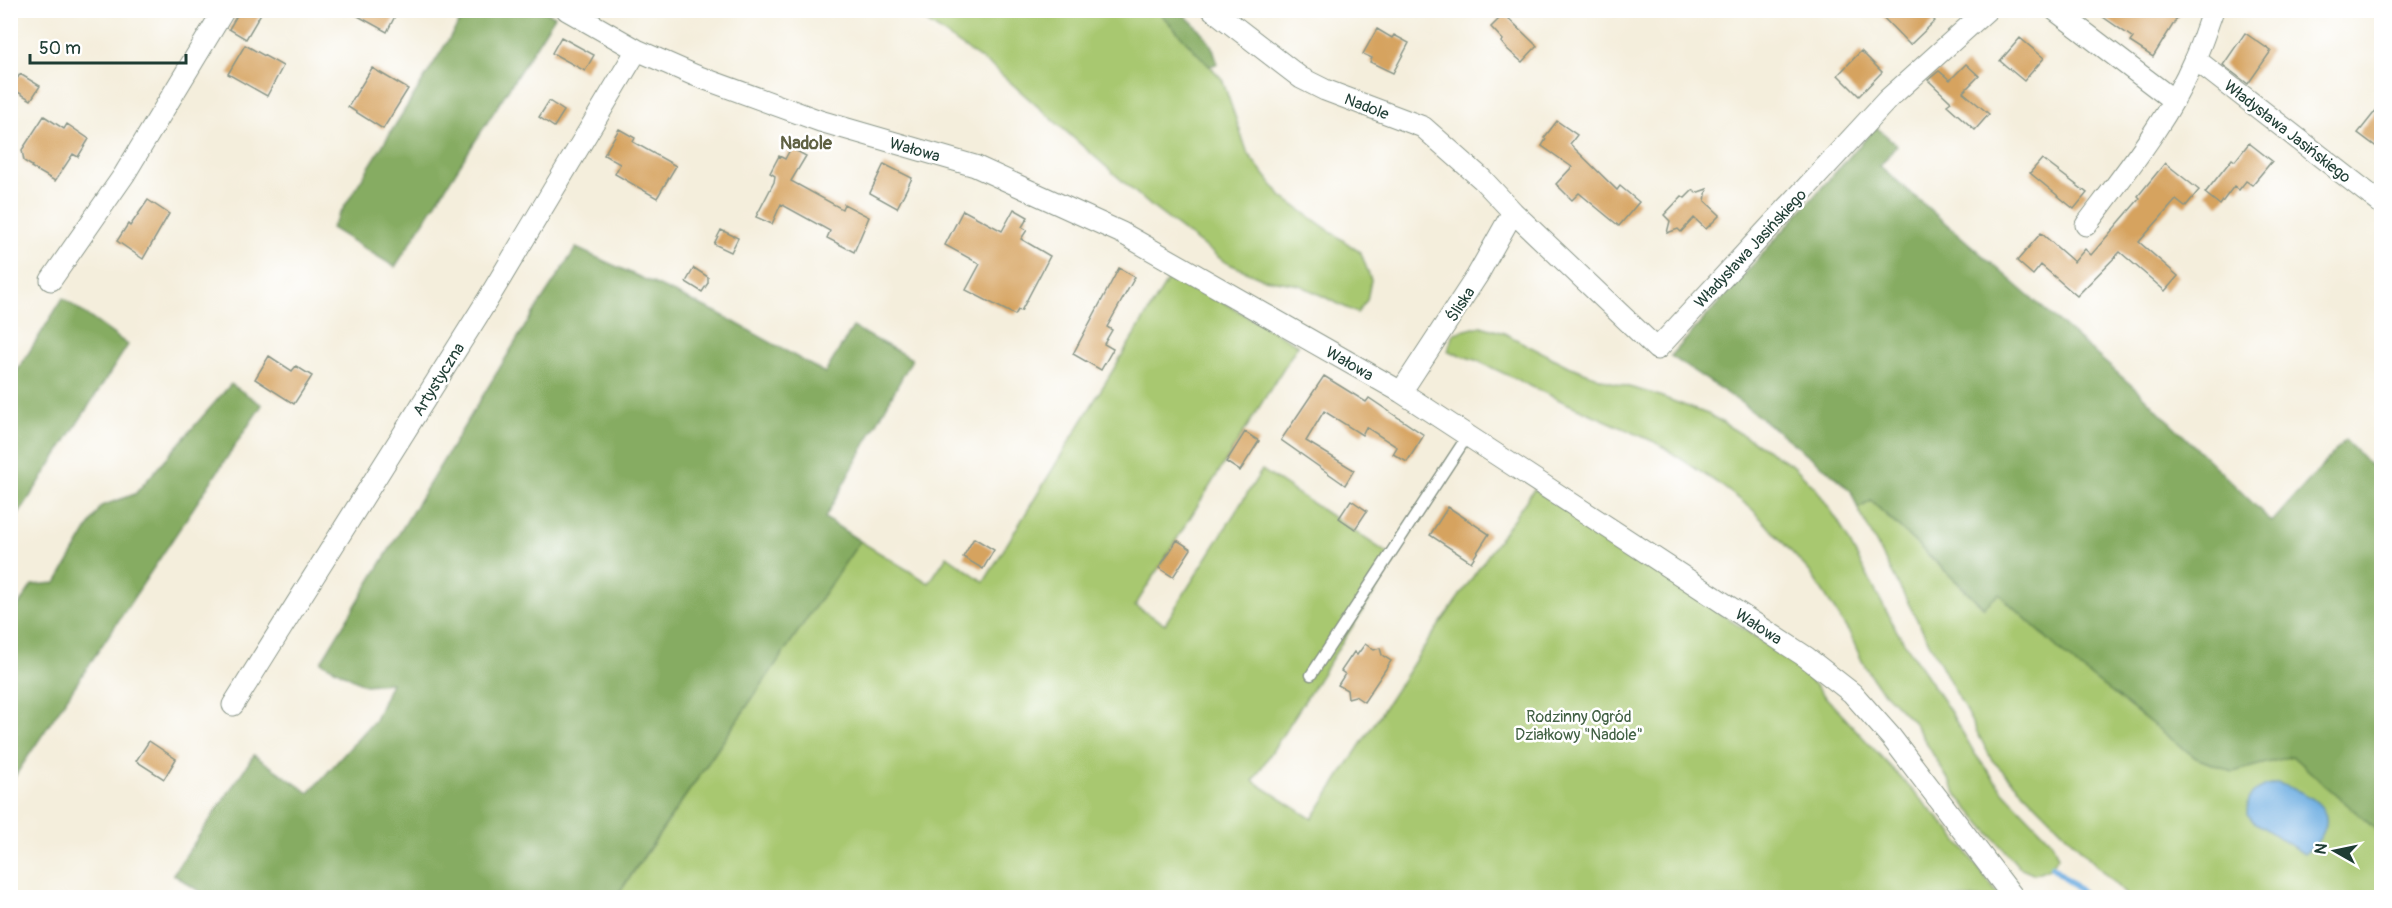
<svg xmlns="http://www.w3.org/2000/svg" width="2392" height="908" font-family="Pangolin,sans-serif">
	<style>
		.green { fill: #a8c870; stroke: #648252; stroke-width: 1.5 }
		.forest { fill: #86ac62; stroke: #52744b; stroke-width: 1.5 }
		.water { fill: #6dade1; stroke: #46758a; stroke-width: 1.5 }
		.lines { fill: none; stroke-linecap: round; stroke-linejoin: round }
		.stream { stroke: #6dade1; stroke-width: 6 }
		.building { fill: #d6a35f }
		.service-casing { stroke: #8a9688; stroke-width: 13 }
		.minor-casing { stroke: #8a9688; stroke-width: 23 }
		.service { stroke: #fff; stroke-width: 10 }
		.minor { stroke: #fff; stroke-width: 21 }
		.labels { text-anchor: middle; stroke-width: 5; stroke-linejoin: round; paint-order: stroke }
		.street-label { font-size: 16px; fill: #1f3d34; stroke: #fff }
		.park-label { font-size: 16px; fill: #416043; stroke: #fff }
		.neighbourhood-label { font-size: 18px; font-weight: bold; fill: #5f6143; stroke: #fff }
	</style>
	<rect width="100%" height="100%" fill="#fff"/>
	<filter id="ink" filterUnits="userSpaceOnUse"><feTurbulence type="fractalNoise" baseFrequency=".0167" numOctaves="2"/><feDisplacementMap in="SourceGraphic" scale="12" xChannelSelector="R" yChannelSelector="G"/><feConvolveMatrix kernelMatrix="1 2 1 2 8 2 1 2 1" color-interpolation-filters="sRGB"/></filter>
	<filter id="wash" filterUnits="userSpaceOnUse"><feTurbulence type="fractalNoise" baseFrequency=".008" numOctaves="4" result="noise"/><feDisplacementMap in="SourceGraphic" scale="24" xChannelSelector="R" yChannelSelector="G"/><feGaussianBlur stdDeviation="1.35" result="paint"/><feColorMatrix in="noise" values="0 0 0 0 0 0 0 0 0 0 0 0 0 0 0 0 0 1.4 0 .05"/><feComposite in="paint" operator="in"/></filter>
	<g filter="url(#wash)">
		<rect width="100%" height="100%" fill="#f4eedc"/>
		<path class="green" d="M 911,11 L 1158,11 L 1222,79 L 1248,154 L 1282,197 L 1361,253 L 1371,280 L 1367,300 L 1357,313 L 1300,285 L 1264,279 L 1225,262 L 1152,207 L 994,68 Z
			M 1172,273 L 1298,345 L 1135,606 L 1165,624 L 1262,470 L 1396,559 L 1253,781 L 1312,819 L 1424,647 L 1534,489 L 1793,662 L 1952,833 L 2001,898 L 616,898 L 860,541 L 929,583 L 947,556 L 984,582 Z
			M 1481,326 L 1504,333 L 1566,365 L 1607,381 L 1654,394 L 1710,415 L 1794,466 L 1817,490 L 1838,521 L 1898,633 L 1950,711 L 1975,754 L 2002,790 L 2051,841 L 2058,857 L 2052,867 L 2035,874 L 2019,867 L 1959,798 L 1915,724 L 1876,684 L 1862,661 L 1850,634 L 1810,572 L 1752,509 L 1722,486 L 1657,443 L 1566,403 L 1478,361 L 1448,351 L 1454,333 Z
			M 1871,501 L 1983,607 L 1998,593 L 2076,665 L 2196,758 L 2233,772 L 2292,756 L 2381,834 L 2381,897 L 2128,897 L 1992,760 L 1858,509 Z"/>
		<path class="forest" d="M 467,10 L 544,11 L 555,16 L 395,267 L 331,228 Z
			M 1158,11 L 1180,11 C 1196,26 1215,41 1217,64 L 1209,66 Z
			M 1876,127 L 1897,145 L 1880,166 L 2138,391 L 2272,522 L 2345,440 L 2381,476 L 2381,834 L 2292,756 L 2233,772 L 2196,758 L 2076,665 L 1999,594 L 1984,607 L 1871,501 L 1858,509 L 1851,491 L 1829,471 L 1740,402 L 1671,356 Z
			M 576,248 L 718,313 L 825,373 L 853,327 L 912,359 L 825,518 L 860,541 L 616,897 L 208,897 L 173,874 L 254,755 L 309,793 L 375,720 L 391,683 L 365,685 L 321,662 L 527,323 Z
			M 63,298 L 128,345 L 11,526 L 11,381 Z
			M 231,384 L 262,405 L 11,782 L 11,617 L 32,585 L 56,583 L 101,506 L 135,494 Z"/>
		<path class="water" d="M 2277,783 C 2299,790 2338,804 2323,833 C 2319,841 2311,849 2304,854 L 2253,821 L 2247,815 C 2247,791 2256,789 2277,783 Z"/>
		<g class="lines">
			<path class="stream" d="M 2052,867 L 2089,898"/>
		</g>
		<g id="blocks">
			<path class="building" d="M 240,10 L 263,10 L 246,39 L 229,29 Z
				M 347,10 L 398,10 L 387,32 Z
				M 1876,10 L 1925,10 L 1935,21 L 1910,45 Z
				M 2093,10 L 2182,10 L 2153,57 L 2130,42 L 2133,38 Z
				M 1504,14 L 1537,46 L 1522,62 L 1507,49 L 1501,42 L 1503,40 L 1491,27 Z
				M 1377,29 L 1392,38 L 1394,35 L 1409,43 L 1393,73 L 1370,62 L 1372,58 L 1363,54 Z
				M 2245,33 L 2271,51 L 2248,84 L 2223,65 Z
				M 561,37 L 594,55 L 585,71 L 552,53 Z
				M 2020,38 L 2044,58 L 2024,81 L 2000,61 Z
				M 245,45 L 283,66 L 267,96 L 228,74 Z
				M 1861,51 L 1882,72 L 1859,96 L 1838,75 Z
				M 1966,64 L 1979,76 L 1963,92 L 1989,114 L 1975,130 L 1947,105 L 1951,102 L 1928,80 L 1939,71 L 1950,80 Z
				M 372,68 L 408,89 L 383,129 L 348,107 Z
				M 20,74 L 40,86 L 31,100 L 11,88 Z
				M 549,101 L 564,111 L 554,127 L 539,117 Z
				M 2382,103 L 2382,151 L 2358,133 Z
				M 44,116 L 64,129 L 67,124 L 89,139 L 78,157 L 73,154 L 55,181 L 31,167 L 32,166 L 24,161 L 22,150 Z
				M 1557,121 L 1577,135 L 1570,144 L 1617,190 L 1620,186 L 1639,202 L 1619,226 L 1579,193 L 1572,200 L 1556,184 L 1572,167 L 1542,146 L 1546,139 L 1544,138 Z
				M 619,129 L 635,138 L 633,142 L 676,166 L 657,198 L 615,174 L 620,164 L 604,155 Z
				M 2249,143 L 2272,161 L 2252,185 L 2246,181 L 2239,190 L 2234,186 L 2220,205 L 2205,193 L 2232,159 L 2235,161 Z
				M 791,148 L 806,156 L 791,181 L 842,209 L 844,204 L 869,217 L 854,252 L 827,238 L 830,231 L 781,204 L 772,224 L 756,217 L 774,182 L 775,176 L 770,173 L 779,156 L 785,159 Z
				M 2042,159 L 2087,193 L 2074,209 L 2030,173 Z
				M 2165,163 L 2199,190 L 2185,207 L 2176,200 L 2139,242 L 2178,276 L 2165,291 L 2120,252 L 2077,296 L 2041,265 L 2033,275 L 2017,261 L 2041,233 L 2074,262 L 2085,249 L 2091,255 L 2140,198 L 2138,196 Z
				M 884,164 L 912,178 L 897,208 L 870,193 Z
				M 1707,189 L 1705,201 L 1720,215 L 1706,229 L 1694,218 L 1681,232 L 1678,229 L 1667,233 L 1670,221 L 1664,215 L 1682,196 L 1685,198 L 1693,190 L 1696,193 Z
				M 148,200 L 169,214 L 143,259 L 117,241 L 128,224 L 130,226 Z
				M 1014,209 L 1028,217 L 1022,227 L 1027,230 L 1021,239 L 1050,256 L 1021,311 L 1018,310 L 1015,315 L 966,290 L 980,264 L 945,245 L 963,210 L 1002,231 Z
				M 721,230 L 738,238 L 731,252 L 714,244 Z
				M 694,268 L 708,277 L 708,283 L 702,292 L 686,282 Z
				M 1119,268 L 1135,277 L 1107,327 L 1112,330 L 1104,344 L 1113,349 L 1101,370 L 1073,354 Z
				M 269,356 L 292,371 L 296,366 L 312,376 L 294,404 L 255,379 Z
				M 1324,376 L 1366,402 L 1369,398 L 1424,435 L 1407,462 L 1393,454 L 1397,447 L 1366,427 L 1362,435 L 1324,411 L 1306,441 L 1354,470 L 1345,485 L 1281,440 Z
				M 1245,432 L 1259,441 L 1240,471 L 1226,462 Z
				M 1351,500 L 1367,511 L 1355,529 L 1339,518 Z
				M 1448,507 L 1489,534 L 1471,562 L 1430,535 Z
				M 974,538 L 994,550 L 983,569 L 963,557 Z
				M 1177,540 L 1191,549 L 1173,577 L 1159,568 Z
				M 1365,644 L 1374,650 L 1380,648 L 1382,655 L 1391,661 L 1364,702 L 1355,696 L 1348,698 L 1347,690 L 1338,685 L 1345,674 L 1341,671 L 1354,652 L 1357,655 Z
				M 149,741 L 176,759 L 164,779 L 136,761 Z"/>
		</g>
	</g>
	<g filter="url(#ink)">
		<use href="#blocks" fill-opacity="0" stroke="#8a9688" stroke-width="1.5"/>
		<g class="lines">
			<defs>
				<path id="service" d="M 1311,675 L 1468,435"/>
				<path id="minor" d="M 567,10 L 637,50 L 694,75 L 820,121 L 975,166 L 1122,233 L 1401,392 L 1806,657 L 1852,693 L 1891,737 L 2014,898
					M 1213,10 L 1301,78 L 1325,90 L 1423,127 L 1482,179 L 1513,212 L 1657,349 L 1888,99 L 1987,10
					M 2055,10 L 2173,100
					M 2195,59 L 2382,204
					M 2086,225 C 2126,172 2169,119 2195,58 C 2202,43 2207,26 2213,10
					M 51,280 L 124,175 L 224,10
					M 1401,392 L 1477,276 L 1513,212
					M 233,705 L 488,299 L 637,50"/>
			</defs>
			<use href="#service" class="service-casing"/>
			<use href="#minor" class="minor-casing"/>
			<use href="#service" class="service"/>
			<use href="#minor" class="minor"/>
		</g>
	</g>
	<g class="labels">
		<g class="street-label">
			<text transform="translate(1367 106) rotate(21)" y="6">Nadole</text>
			<text transform="translate(2288 131) rotate(38)" y="6">Władysława Jasińskiego</text>
			<text transform="translate(915 149) rotate(16)" y="6">Wałowa</text>
			<text transform="translate(1750 248) rotate(-47)" y="6">Władysława Jasińskiego</text>
			<text transform="translate(1460 304) rotate(-57)" y="6">Śliska</text>
			<text transform="translate(1350 363) rotate(30)" y="6">Wałowa</text>
			<text transform="translate(438 379) rotate(-58)" y="6">Artystyczna</text>
			<text transform="translate(1759 626) rotate(33)" y="6">Wałowa</text>
		</g>
		<g class="park-label">
			<text x="1579" y="722">Rodzinny Ogród<tspan x="1579" dy="18">Działkowy "Nadole"</tspan></text>
		</g>
		<g class="neighbourhood-label">
			<text x="806" y="149">Nadole</text>
		</g>
	</g>
	<rect width="2392" height="908" fill="none" stroke="#fff" stroke-width="36"/>
	<g transform="translate(2335 851) rotate(279)" stroke="#ffffff" stroke-width="4.5" paint-order="stroke">
	<path d="M0-4.5L10 22L0 15L-10 22Z" fill="#1f3d34"/>
	<text y="-9" font-size="16" font-weight="bold" text-anchor="middle" fill="#1f3d34">N</text>
	</g>
	<path d="M30 54v9h156v-9" fill="none" stroke="#1f3d34" stroke-width="3"/>
	<text x="39" y="54" font-size="18" fill="#1f3d34" stroke="#ffffff" stroke-width="4.5" paint-order="stroke">50 m</text>
</svg>
